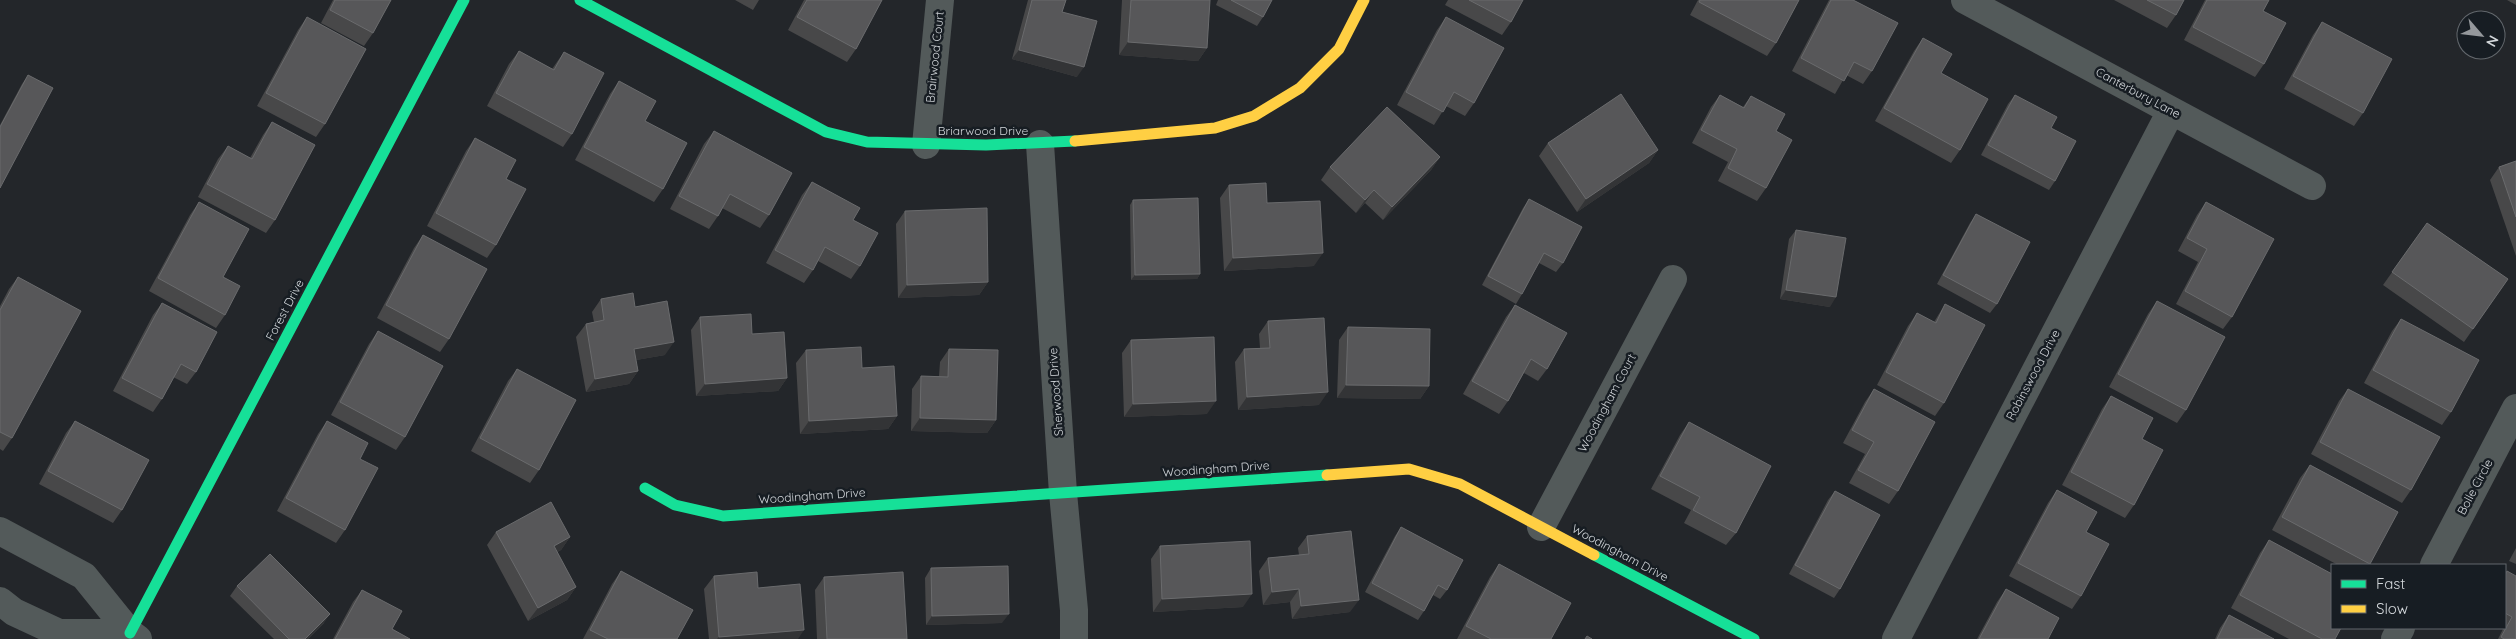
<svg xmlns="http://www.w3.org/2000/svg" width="2516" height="639" font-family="Quicksand,sans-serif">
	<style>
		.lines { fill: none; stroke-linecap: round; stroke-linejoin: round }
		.street { stroke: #535a5a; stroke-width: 28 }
		.fast { stroke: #16e098; stroke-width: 11 }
		.slow { stroke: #ffcf43; stroke-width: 11 }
		.wall { fill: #484849 }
		.shaded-wall { fill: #333436 }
		.building { fill: #575759; stroke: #6a6b6d }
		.labels { text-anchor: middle; stroke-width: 5; stroke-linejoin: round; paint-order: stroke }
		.street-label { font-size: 12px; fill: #d2d6da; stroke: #171d23 }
	</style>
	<rect width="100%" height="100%" fill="#23262a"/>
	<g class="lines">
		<path class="street" d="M 1965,0 L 2312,186
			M 1040,144 L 1063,493 L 1074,610 L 1074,639
			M 926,145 L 940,0
			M 1541,527 L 1673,279
			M 0,531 L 84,576 L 130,633 L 138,639
			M 2434,565 L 2516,408
			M 0,601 L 14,612 L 59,633 L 130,633
			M 1896,639 L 2171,111
			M 2395,639 L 2401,628"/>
		<path class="fast" d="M 580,0 L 826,132 L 867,142 L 986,145 L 1075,141
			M 645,488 L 675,505 L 723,516 L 1327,475
			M 1594,555 L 1754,639
			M 130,633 L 464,0"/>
		<path class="slow" d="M 1075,141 L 1215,128 L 1254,116 L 1300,88 L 1339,49 L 1364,0
			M 1327,475 L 1409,469 L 1460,484 L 1594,555"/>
	</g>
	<path class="wall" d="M 333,0 L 391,0 L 373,33 L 364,46 L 321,23 Z
		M 735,0 L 759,0 L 753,10 Z
		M 804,0 L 882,0 L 856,49 L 847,62 L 788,30 Z
		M 1028,0 L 1066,0 L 1062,12 L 1077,77 L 1012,59 Z
		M 1122,0 L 1210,0 L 1207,48 L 1198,61 L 1119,55 Z
		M 1218,0 L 1272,0 L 1263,17 L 1257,26 L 1216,5 Z
		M 1448,0 L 1523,0 L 1511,22 L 1502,35 L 1445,5 Z
		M 1698,0 L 1799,0 L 1776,43 L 1767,56 L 1690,15 Z
		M 1829,0 L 1853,0 L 1872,71 L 1863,84 L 1846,75 L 1835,94 L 1792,71 Z
		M 2114,0 L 2184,0 L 2176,15 L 2167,28 Z
		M 2205,0 L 2269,0 L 2263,11 L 2264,64 L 2255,77 L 2184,40 Z
		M 2507,0 L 2516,0 L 2516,5 Z
		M 307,17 L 325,124 L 316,137 L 257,106 L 298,30 Z
		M 1446,17 L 1474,103 L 1465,116 L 1446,106 L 1434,125 L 1397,105 L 1437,30 Z
		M 2322,22 L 2363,113 L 2354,126 L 2284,89 L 2313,35 Z
		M 1923,38 L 1941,73 L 1960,150 L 1951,163 L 1875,121 L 1914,51 Z
		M 519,51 L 552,69 L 564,52 L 572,134 L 563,147 L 487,106 L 509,64 Z
		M 28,75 L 0,188 L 0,125 L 22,84 Z
		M 619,81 L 645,121 L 663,189 L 654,202 L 575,160 L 610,94 Z
		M 1720,95 L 1743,107 L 1751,96 L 1776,131 L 1766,188 L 1757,201 L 1718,181 L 1728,162 L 1692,143 L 1711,107 Z
		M 2015,95 L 2051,128 L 2055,181 L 2049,190 L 1981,155 L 2008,104 Z
		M 272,122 L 275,220 L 266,233 L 198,197 L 218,159 L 228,146 L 250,158 L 263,135 Z
		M 714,131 L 769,215 L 760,228 L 722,208 L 718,216 L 709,229 L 670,209 L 704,144 Z
		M 475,138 L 506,179 L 496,245 L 487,258 L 427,226 L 466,151 Z
		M 1548,143 L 1658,150 L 1649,163 L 1577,212 L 1539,156 Z
		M 1440,157 L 1431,170 L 1383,220 L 1365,203 L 1356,213 L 1321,180 L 1330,167 Z
		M 2516,161 L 2516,256 L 2490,180 L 2499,167 Z
		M 812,182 L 853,220 L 860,266 L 851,279 L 818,261 L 813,270 L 804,283 L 766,263 L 802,195 Z
		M 1229,185 L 1267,203 L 1314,266 L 1224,271 L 1220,198 Z
		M 1529,199 L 1563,263 L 1556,272 L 1539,263 L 1522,294 L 1516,304 L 1482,285 L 1523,208 Z
		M 1133,200 L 1200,274 L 1197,279 L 1131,280 L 1130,205 Z
		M 199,202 L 223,277 L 225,315 L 216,328 L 149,291 L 190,215 Z
		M 2206,202 L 2232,317 L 2223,329 L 2176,304 L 2198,262 L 2178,251 L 2197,215 Z
		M 905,211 L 988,282 L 979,295 L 898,298 L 896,224 Z
		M 1976,214 L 1997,304 L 1990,313 L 1937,284 L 1970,223 Z
		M 2427,223 L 2508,279 L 2464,342 L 2383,285 Z
		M 1796,230 L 1830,307 L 1780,299 L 1789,239 Z
		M 423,235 L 449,339 L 440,352 L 377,318 L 414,248 Z
		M 18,277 L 12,438 L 3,451 L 0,449 L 0,306 L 9,289 Z
		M 601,299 L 665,355 L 636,360 L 638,371 L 629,384 L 586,392 L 576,337 L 586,324 L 594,322 L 592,312 Z
		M 2157,301 L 2186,410 L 2177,423 L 2109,387 L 2148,314 Z
		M 162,303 L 196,372 L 187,384 L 173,377 L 162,399 L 153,412 L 113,391 L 153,315 Z
		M 1945,304 L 1944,403 L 1935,416 L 1877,385 L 1908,326 L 1917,313 L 1934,322 Z
		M 1515,305 L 1547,369 L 1538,381 L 1524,373 L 1508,401 L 1499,414 L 1463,394 L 1506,317 Z
		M 700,317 L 752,334 L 787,378 L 778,391 L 696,396 L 691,330 Z
		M 2401,319 L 2451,412 L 2442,425 L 2364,383 L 2392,331 Z
		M 1268,321 L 1319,405 L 1238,410 L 1235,362 L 1244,349 L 1260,348 L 1259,334 Z
		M 1348,327 L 1429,386 L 1420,399 L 1337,398 L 1339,340 Z
		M 378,331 L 405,437 L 396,450 L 331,415 L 369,344 Z
		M 1131,340 L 1207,414 L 1124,417 L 1122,353 Z
		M 949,349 L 996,420 L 987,433 L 911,431 L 912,389 L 921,376 L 939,376 L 940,362 Z
		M 806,350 L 862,368 L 897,416 L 888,429 L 800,434 L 796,363 Z
		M 517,369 L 539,470 L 530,483 L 471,451 L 508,381 Z
		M 1874,389 L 1898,491 L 1889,504 L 1849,483 L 1865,454 L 1843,443 L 1865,402 Z
		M 2348,389 L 2411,490 L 2402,503 L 2311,454 L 2339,401 Z
		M 2111,396 L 2142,439 L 2134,505 L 2125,518 L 2062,485 L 2102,409 Z
		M 75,421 L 122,510 L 113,523 L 39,484 L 66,433 Z
		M 327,421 L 360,459 L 345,530 L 336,543 L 277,511 L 318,434 Z
		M 1689,422 L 1736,533 L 1726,545 L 1684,523 L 1691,510 L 1651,489 L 1680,435 Z
		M 2310,465 L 2398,512 L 2369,565 L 2338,565 L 2272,530 L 2300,478 Z
		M 2057,490 L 2086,532 L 2081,596 L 2072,609 L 2009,576 L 2048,503 Z
		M 1835,491 L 1840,589 L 1834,598 L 1789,574 L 1828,500 Z
		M 1401,527 L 1447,590 L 1440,599 L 1433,595 L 1424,611 L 1418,620 L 1365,592 L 1395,536 Z
		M 496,532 L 570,537 L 561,550 L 557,552 L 576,587 L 567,600 L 528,621 L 487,545 Z
		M 1307,536 L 1350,612 L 1292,619 L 1290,602 L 1263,605 L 1259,571 L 1268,558 L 1299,555 L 1298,548 Z
		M 2269,540 L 2335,639 L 2289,639 L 2231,608 L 2260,553 Z
		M 1160,546 L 1243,607 L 1153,612 L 1151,559 Z
		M 2516,548 L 2516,564 L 2509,561 Z
		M 1499,564 L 1551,639 L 1457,639 L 1490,577 Z
		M 931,568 L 1002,623 L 926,625 L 925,578 Z
		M 621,571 L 677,639 L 583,639 L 612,584 Z
		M 2507,571 L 2516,639 L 2498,639 L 2503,629 L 2499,628 L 2505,628 L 2505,574 Z
		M 714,576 L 758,588 L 798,639 L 709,639 L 704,589 Z
		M 824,577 L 907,639 L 817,639 L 815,590 Z
		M 237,586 L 324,623 L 308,639 L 274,639 L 230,596 Z
		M 2006,589 L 2048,639 L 1977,639 L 1997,602 Z
		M 362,590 L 392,629 L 410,639 L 333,639 L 353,602 Z
		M 2229,615 L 2274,639 L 2215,639 L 2220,628 Z"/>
	<path class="shaded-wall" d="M 1128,42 L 1207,48 L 1198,61 L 1119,55 Z
		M 1019,50 L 1084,67 L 1077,77 L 1012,59 Z
		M 1658,150 L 1649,163 L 1577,212 L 1586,199 Z
		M 1440,157 L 1431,170 L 1383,220 L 1392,207 Z
		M 1374,190 L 1365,203 L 1356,213 L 1365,200 Z
		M 1323,253 L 1314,266 L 1224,271 L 1233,258 Z
		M 1200,274 L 1197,279 L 1131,280 L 1135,275 Z
		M 988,282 L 979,295 L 898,298 L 907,285 Z
		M 1786,290 L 1836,297 L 1830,307 L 1780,299 Z
		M 674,342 L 665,355 L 625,362 L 634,349 Z
		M 638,371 L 629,384 L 586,392 L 595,379 Z
		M 787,378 L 778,391 L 696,396 L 705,384 Z
		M 1346,385 L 1429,386 L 1420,399 L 1337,398 Z
		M 1328,392 L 1319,405 L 1238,410 L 1247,397 Z
		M 1216,401 L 1207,414 L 1124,417 L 1133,404 Z
		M 897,416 L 888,429 L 800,434 L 809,421 Z
		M 920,418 L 996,420 L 987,433 L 911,431 Z
		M 570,537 L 561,550 L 545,559 L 554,546 Z
		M 576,587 L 567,600 L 528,621 L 538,608 Z
		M 1299,589 L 1290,602 L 1263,605 L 1272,592 Z
		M 1252,594 L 1243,607 L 1153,612 L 1162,599 Z
		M 1359,600 L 1350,612 L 1292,619 L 1301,606 Z
		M 330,614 L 324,623 L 308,639 L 305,639 Z
		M 1009,614 L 1002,623 L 926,625 L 932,616 Z
		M 804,630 L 798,639 L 717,639 L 719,637 Z"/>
	<path class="building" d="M 335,0 L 391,0 L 373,33 L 330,10 Z
		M 807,0 L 882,0 L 856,49 L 797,17 Z
		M 1032,0 L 1066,0 L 1062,12 L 1097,21 L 1084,67 L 1019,50 Z
		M 1131,0 L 1210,0 L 1207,48 L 1128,42 Z
		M 1231,0 L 1272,0 L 1263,17 Z
		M 1469,0 L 1523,0 L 1511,22 Z
		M 1700,0 L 1799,0 L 1776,43 L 1699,2 Z
		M 1831,0 L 1853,0 L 1898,23 L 1872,71 L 1854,62 L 1844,81 L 1801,58 Z
		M 2147,0 L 2184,0 L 2176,15 Z
		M 2207,0 L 2269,0 L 2263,11 L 2286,23 L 2264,64 L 2193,27 Z
		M 307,17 L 366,49 L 325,124 L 266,93 Z
		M 1446,17 L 1504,48 L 1474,103 L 1454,92 L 1443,112 L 1406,92 Z
		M 2322,22 L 2392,59 L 2363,113 L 2293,76 Z
		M 1923,38 L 1952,54 L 1941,73 L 1988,99 L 1960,150 L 1884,108 Z
		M 519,51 L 554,70 L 564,52 L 604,73 L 572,134 L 496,93 Z
		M 28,75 L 53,88 L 0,188 L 0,127 Z
		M 619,81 L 656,101 L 645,121 L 687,143 L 663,189 L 584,147 Z
		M 1621,94 L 1658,150 L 1586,199 L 1548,143 Z
		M 1720,95 L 1744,108 L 1751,96 L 1785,114 L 1776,131 L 1792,140 L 1766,188 L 1728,168 L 1737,149 L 1701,130 Z
		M 2015,95 L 2057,117 L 2051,128 L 2076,141 L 2055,181 L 1988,145 Z
		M 1387,107 L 1440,157 L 1392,207 L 1374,190 L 1365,200 L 1330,167 Z
		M 272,122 L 315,145 L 275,220 L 207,184 L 228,146 L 252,159 Z
		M 714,131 L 792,173 L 769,215 L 730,194 L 718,216 L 679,196 Z
		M 475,138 L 516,160 L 506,179 L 526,189 L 496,245 L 436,213 Z
		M 2516,161 L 2516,217 L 2499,167 Z
		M 812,182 L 860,208 L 853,220 L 878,233 L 860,266 L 825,247 L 813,270 L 775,250 Z
		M 1266,183 L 1267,203 L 1320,201 L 1323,253 L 1233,258 L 1229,185 Z
		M 1198,198 L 1200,274 L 1135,275 L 1133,200 Z
		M 1529,199 L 1582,227 L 1563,263 L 1544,253 L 1522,294 L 1488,276 Z
		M 199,202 L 249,229 L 223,277 L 240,286 L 225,315 L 158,278 Z
		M 2206,202 L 2274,239 L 2232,317 L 2185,291 L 2207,249 L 2187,238 Z
		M 987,208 L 988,282 L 907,285 L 905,211 Z
		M 1976,214 L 2030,242 L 1997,304 L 1943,275 Z
		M 2427,223 L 2508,279 L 2473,329 L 2392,272 Z
		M 1796,230 L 1846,238 L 1836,297 L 1786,290 Z
		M 423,235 L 487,269 L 449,339 L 386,305 Z
		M 18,277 L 81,311 L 12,438 L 0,432 L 0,310 Z
		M 633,293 L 635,307 L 667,301 L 674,342 L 634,349 L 638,371 L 595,379 L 586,324 L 604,320 L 601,299 Z
		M 2157,301 L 2225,337 L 2186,410 L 2118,374 Z
		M 162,303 L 217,332 L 196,372 L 181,364 L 162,399 L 122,378 Z
		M 1945,304 L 1985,325 L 1944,403 L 1886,372 L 1917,313 L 1936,323 Z
		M 1515,305 L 1567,333 L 1547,369 L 1531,359 L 1508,401 L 1472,381 Z
		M 751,314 L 752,334 L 784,332 L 787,378 L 705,384 L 700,317 Z
		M 1324,318 L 1328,392 L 1247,397 L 1244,349 L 1270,348 L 1268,321 Z
		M 2401,319 L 2479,360 L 2451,412 L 2373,370 Z
		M 1348,327 L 1430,329 L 1429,386 L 1346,385 Z
		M 378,331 L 443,366 L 405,437 L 340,402 Z
		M 1214,337 L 1216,401 L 1133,404 L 1131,340 Z
		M 861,347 L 862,368 L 894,366 L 897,416 L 809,421 L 806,350 Z
		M 949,349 L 998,350 L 996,420 L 920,418 L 921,376 L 948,377 Z
		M 517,369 L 576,400 L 539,470 L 480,438 Z
		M 1874,389 L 1935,422 L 1898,491 L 1858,470 L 1874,442 L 1852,430 Z
		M 2348,389 L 2440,437 L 2411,490 L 2320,442 Z
		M 2111,396 L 2153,418 L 2142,439 L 2163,450 L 2134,505 L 2071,472 Z
		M 75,421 L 149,460 L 122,510 L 48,471 Z
		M 327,421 L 368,443 L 360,459 L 378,468 L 345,530 L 286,498 Z
		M 1689,422 L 1771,466 L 1736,533 L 1693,510 L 1700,497 L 1660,476 Z
		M 2310,465 L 2398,512 L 2370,564 L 2282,517 Z
		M 2057,490 L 2097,512 L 2086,532 L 2109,544 L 2081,596 L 2018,563 Z
		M 1835,491 L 1880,515 L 1840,589 L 1795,565 Z
		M 551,502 L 570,537 L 554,546 L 576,587 L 538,608 L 496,532 Z
		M 1401,527 L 1463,560 L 1447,590 L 1438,585 L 1424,611 L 1372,583 Z
		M 1351,531 L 1359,600 L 1301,606 L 1299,589 L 1272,592 L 1268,558 L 1309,554 L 1307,536 Z
		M 2269,540 L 2332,574 L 2332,628 L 2341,628 L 2335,639 L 2322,639 L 2240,595 Z
		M 1250,541 L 1252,594 L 1162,599 L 1160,546 Z
		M 270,554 L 330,614 L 305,639 L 289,639 L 237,586 Z
		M 1499,564 L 1571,603 L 1551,639 L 1491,639 L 1466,626 Z
		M 1008,566 L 1009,614 L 932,616 L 931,568 Z
		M 621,571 L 693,610 L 677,639 L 608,639 L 590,630 Z
		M 2507,571 L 2516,576 L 2516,639 L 2504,639 L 2501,637 L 2512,617 L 2505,613 L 2505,575 Z
		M 757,572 L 758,588 L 800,584 L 804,630 L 719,637 L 714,576 Z
		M 903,572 L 907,639 L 827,639 L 824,577 Z
		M 2006,589 L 2059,618 L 2048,639 L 1979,639 Z
		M 362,590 L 402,611 L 392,629 L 410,639 L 335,639 Z
		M 2229,615 L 2274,639 L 2217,639 Z
		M 1587,636 L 1592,639 L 1585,639 Z"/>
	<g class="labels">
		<g class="street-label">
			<text transform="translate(935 57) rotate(-84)" y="4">Brairwood Court</text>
			<text transform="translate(2138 93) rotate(28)" y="4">Canterbury Lane</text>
			<text x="983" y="135">Briarwood Drive</text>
			<text transform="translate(285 310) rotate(-62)" y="4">Forest Drive</text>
			<text transform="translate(2033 375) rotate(-62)" y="4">Robinswood Drive</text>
			<text transform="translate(1056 392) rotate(-94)" y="4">Sherwood Drive</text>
			<text transform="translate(1607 403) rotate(-62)" y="4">Woodingham Court</text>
			<text transform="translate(1216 469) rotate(-4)" y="4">Woodingham Drive</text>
			<text transform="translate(2475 487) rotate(-62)" y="4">Bolle Circle</text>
			<text transform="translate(812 496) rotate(-4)" y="4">Woodingham Drive</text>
			<text transform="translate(1620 553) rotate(28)" y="4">Woodingham Drive</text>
		</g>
	</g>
	<rect x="2331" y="564" width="175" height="65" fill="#171d23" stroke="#62676c"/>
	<rect x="2341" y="580" width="25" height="8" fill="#16e098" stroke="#62676c"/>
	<text x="2376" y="589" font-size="15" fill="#d2d6da">Fast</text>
	<rect x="2341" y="605" width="25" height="8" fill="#ffcf43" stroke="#62676c"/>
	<text x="2376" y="614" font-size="15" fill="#d2d6da">Slow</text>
	<g transform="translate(2481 35) rotate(118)"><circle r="24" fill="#171d23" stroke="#62676c"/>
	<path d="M0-4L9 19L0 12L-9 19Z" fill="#95989c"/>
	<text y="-8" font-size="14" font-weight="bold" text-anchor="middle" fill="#d2d6da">N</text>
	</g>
</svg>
